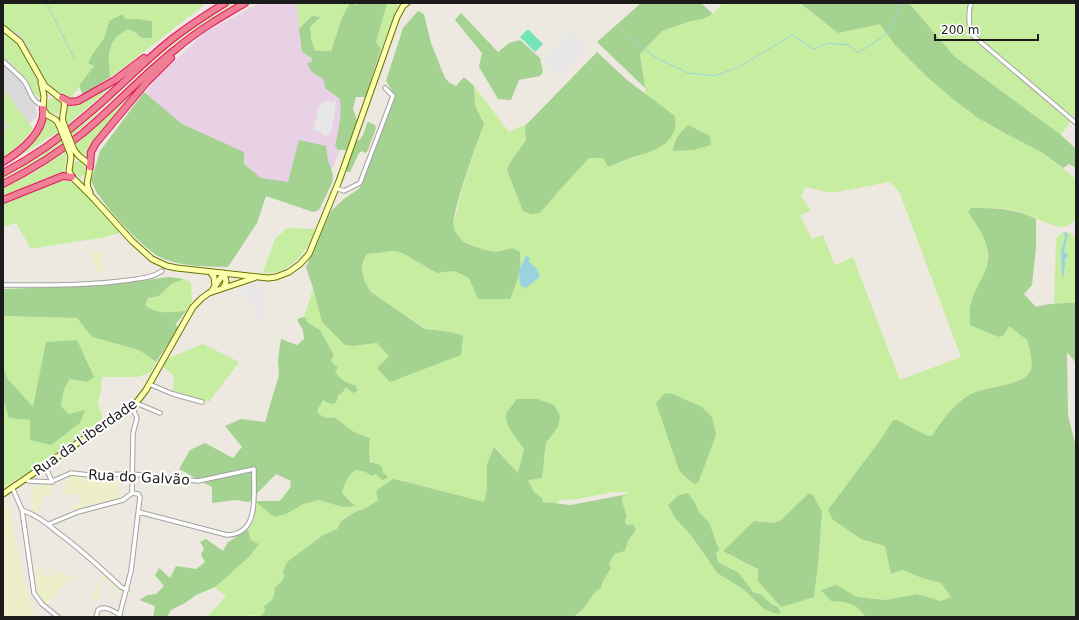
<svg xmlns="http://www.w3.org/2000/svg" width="1079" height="620" font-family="'DejaVu Sans',sans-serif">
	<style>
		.residential { fill: #dad8d8 }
		.industrial { fill: #e8d1e4 }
		.farmland { fill: #edefc9 }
		.grass { fill: #c7eea0; fill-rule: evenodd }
		.forest { fill: #a4d290 }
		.pitch { fill: #75e5b9 }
		.parking { fill: #e7e7e7 }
		.water { fill: #9bd2e0 }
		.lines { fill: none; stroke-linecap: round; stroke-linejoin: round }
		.stream { stroke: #9bd2e0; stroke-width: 1 }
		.street-casing { stroke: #a2a2a2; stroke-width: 5.5 }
		.secondary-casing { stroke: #6a7500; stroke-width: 7 }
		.highway-casing { stroke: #e5145e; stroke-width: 8 }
		.street { stroke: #fff; stroke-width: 3.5 }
		.secondary { stroke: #fcffad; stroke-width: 5 }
		.highway { stroke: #ee7f95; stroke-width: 6 }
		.secondary-bridge-casing { stroke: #6a7500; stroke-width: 7; stroke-linecap: butt }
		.secondary-bridge { stroke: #fcffad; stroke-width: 5 }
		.labels { text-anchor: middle; stroke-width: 4; stroke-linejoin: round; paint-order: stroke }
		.street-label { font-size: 14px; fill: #1b1b1b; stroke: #fff }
	</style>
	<rect width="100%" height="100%" fill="#eee9e0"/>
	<path class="residential" d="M 3,3 L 55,68 L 33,87 L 37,116 L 17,137 L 3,145 Z"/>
	<path class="industrial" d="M 260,3 L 297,3 L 342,73 L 345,136 L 330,175 L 294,197 L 216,170 L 140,101 L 156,79 L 204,33 Z"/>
	<path class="farmland" d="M 100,251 L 103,271 L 98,272 L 96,271 L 92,252 Z
		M 71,475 L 119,476 L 119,479 L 123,479 L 124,476 L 124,483 L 116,483 L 117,491 L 123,491 L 123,493 L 119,493 L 119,499 L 110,502 L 110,499 L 107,497 L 107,503 L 99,505 L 102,503 L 102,502 L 87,505 L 87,508 L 76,511 L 67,503 L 79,506 L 79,496 L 75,493 L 68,495 L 63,493 L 68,476 Z
		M 42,483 L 51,484 L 50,495 L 45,494 L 45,499 L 43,499 L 39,510 L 37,510 L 36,513 L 33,512 L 32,488 L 42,484 Z
		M 9,505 L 24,583 L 35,617 L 3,617 L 3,507 Z
		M 33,565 L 62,573 L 70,577 L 73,575 L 76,579 L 78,578 L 76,580 L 70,577 L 47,605 L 40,598 L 37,593 L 34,567 L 42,570 L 41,574 L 55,577 L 56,573 Z
		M 104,573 L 123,593 L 118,594 L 118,592 L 105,577 L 99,588 L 102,590 L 97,600 L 91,597 Z"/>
	<path class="grass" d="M 3,3 L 203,3 L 204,5 L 123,68 L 110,77 C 108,55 106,40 129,29 L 136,33 L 141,38 L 152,22 L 136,19 L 109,21 L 104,39 L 94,52 L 89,63 L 95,66 L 73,95 L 74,99 L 68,99 L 65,95 L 55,90 L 42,77 L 28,46 L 20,33 L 12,31 L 3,25 Z
		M 229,3 L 236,3 C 226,9 215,15 205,22 C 156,54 115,98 72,137 L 70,133 C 123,89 169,38 229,3 Z
		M 297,3 L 359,3 L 342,18 L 331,51 L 315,51 L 311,39 L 310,27 L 321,18 L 312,16 L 299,29 Z
		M 387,3 L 397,3 L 398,7 L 381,49 L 376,42 Z
		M 723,3 L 800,3 L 838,33 L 880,23 L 896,46 L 927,77 L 953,99 L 979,118 L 1012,137 L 1043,153 L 1076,179 L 1076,219 C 1072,222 1069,226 1063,227 C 1051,227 1033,216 1021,212 C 1005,207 988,208 971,208 L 968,211 C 974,221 981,231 985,241 C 994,262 980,284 971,302 L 991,333 L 999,337 L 1004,335 L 1009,326 L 1027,340 C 1029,349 1035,365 1029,373 C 1020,387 984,386 969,395 C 953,405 942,420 932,436 L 928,436 L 897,420 L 893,420 L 832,519 L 861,539 L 886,546 L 891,574 L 902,570 L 922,578 L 941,583 L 951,597 L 941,601 L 917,594 L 886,600 L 857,597 L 835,585 L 846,601 L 859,608 L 866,617 L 574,617 L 583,609 L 595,592 L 601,588 L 603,581 L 611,568 L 609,564 L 614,554 L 625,551 L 628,541 L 636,531 L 627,525 L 625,521 L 627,517 L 622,501 L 623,495 L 629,492 L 614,492 L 578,499 L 560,500 L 556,504 L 543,502 L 542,498 L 534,493 L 528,480 L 545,459 L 546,443 L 558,427 L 537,399 L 517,399 L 507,414 L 511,430 L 524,449 L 518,473 L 495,447 L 487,464 L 487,489 L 484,503 L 397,479 L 378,500 L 366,508 L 355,512 L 341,521 L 337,529 L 323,535 L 287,562 L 282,581 L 275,587 L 275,596 L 260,617 L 250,615 L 243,617 L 207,617 L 226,596 L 214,587 L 249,557 L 259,544 L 251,540 L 248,530 L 254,521 L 255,501 L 286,514 C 309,499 317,497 343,507 L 352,502 L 341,493 C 344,483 348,476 356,470 L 366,472 L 381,472 C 368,460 368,457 370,438 L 354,432 L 334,417 C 326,419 321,417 316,411 L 323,399 C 332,397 340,396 346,387 L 355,385 C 345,383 340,380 335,371 L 337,368 L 331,361 L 334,355 L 320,330 L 307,322 L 306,318 L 304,317 L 313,288 L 322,322 L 353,346 L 377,343 L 389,356 L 451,332 L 426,329 L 371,292 C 363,281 358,266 367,254 L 393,251 L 398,252 L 404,254 L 437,273 L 454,271 L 469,278 L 514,289 L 522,259 L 520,252 L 512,248 L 493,253 L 470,245 L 460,239 L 453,226 L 462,189 L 484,124 L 475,105 L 474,86 L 509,132 L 527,124 L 526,140 L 509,164 L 506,171 L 511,176 L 523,211 L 539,213 L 558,192 L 589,158 L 603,158 L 608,167 L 642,155 L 675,116 L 646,95 L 640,54 L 662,31 L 691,21 L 703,19 L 713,14 ZM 889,182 L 899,191 L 961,357 L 900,380 L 853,257 L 835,265 L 823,235 L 812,239 L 800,216 L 811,210 L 801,196 L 805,187 L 832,193 ZM 809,493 L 822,513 L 819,556 L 814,597 L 758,581 L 758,569 L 724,551 L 754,521 L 774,523 L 781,520 ZM 679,495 L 694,501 L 700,513 L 709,522 L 719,550 L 716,553 L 718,562 L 739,573 L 753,592 L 762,595 L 771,604 L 778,607 L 764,609 L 743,589 L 717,573 L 691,535 L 675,518 L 668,505 Z
		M 909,3 L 1076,3 L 1076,113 L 1061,135 L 954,56 Z
		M 3,32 C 9,35 15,41 19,46 C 26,57 42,86 40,98 L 32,93 L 27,80 L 3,56 Z
		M 112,84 L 114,85 L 67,125 L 64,115 L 67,110 L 67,104 L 74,105 Z
		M 3,89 L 33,129 L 14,151 L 3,157 L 3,131 L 9,128 L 3,117 Z
		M 136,89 L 138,89 L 88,157 L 79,152 L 75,144 Z
		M46 106a8 8 0 1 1 16 0a8 8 0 1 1-16 0Z
		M 45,118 C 53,121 55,124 58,132 L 12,161 L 3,166 L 3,163 L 40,131 L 44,125 Z
		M 61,139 L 62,143 C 44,157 24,169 3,179 L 3,175 Z
		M 66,151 C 68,157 64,166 64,173 L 61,173 L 3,197 L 3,187 L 36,171 Z
		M71 169a8 8 0 1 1 16 0a8 8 0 1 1-16 0Z
		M 64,179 C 77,181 110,221 121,232 L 106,237 L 31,249 L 16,223 L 3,227 L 3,203 Z
		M 287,228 L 315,229 C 311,248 285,280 263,272 L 275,239 Z
		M 1063,232 L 1071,233 L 1076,239 L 1076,303 L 1054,303 L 1056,239 Z
		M 184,279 L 191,283 L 192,301 L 186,311 C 172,312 156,315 145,305 L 148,298 L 159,296 L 171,284 Z
		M 3,316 L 77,318 L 92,337 L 139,350 L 156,362 L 151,372 L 138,377 L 102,377 L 101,390 L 98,402 L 103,419 L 35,468 L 3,488 L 3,399 L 9,418 L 30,420 L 30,440 L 85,411 L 69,414 L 61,406 L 64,389 L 70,379 L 87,382 L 77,340 L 33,407 L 7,378 L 3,365 Z
		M 203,344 L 239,362 L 209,402 L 173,391 L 174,376 L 162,366 L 168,358 Z"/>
	<path class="forest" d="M 350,3 L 357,5 L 359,3 L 387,3 L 387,4 L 376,42 L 381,49 L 365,97 L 356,97 L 353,109 L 357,120 L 347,150 L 338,150 L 335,146 C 339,130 342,115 340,99 L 325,88 L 324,82 L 321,77 C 313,74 309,70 307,62 L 311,63 L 312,58 L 302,52 L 299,29 L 312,16 L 321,17 L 310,27 L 311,39 L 315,51 L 331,51 L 342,18 Z
		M 652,3 L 701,3 L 713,14 L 703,19 L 691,21 L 662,31 L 640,54 L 645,88 L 597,42 L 640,4 Z
		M 800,3 L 909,3 L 954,56 L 1061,135 L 1076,149 L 1076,168 L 1069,164 L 1063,168 L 1043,153 L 1012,137 L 978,118 L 953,99 L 927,77 L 896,46 L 880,24 L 838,33 Z
		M 418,11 L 424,14 L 431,43 L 445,78 L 450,83 L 456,86 L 464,77 L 474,86 L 475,105 L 484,124 C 478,141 450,215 454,228 C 458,239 465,244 476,247 C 494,253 494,253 512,248 L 520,252 C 523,266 516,285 510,299 L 478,299 L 469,278 L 454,271 L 437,273 L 404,254 L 398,252 L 393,251 L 367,254 C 358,266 363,281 371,292 L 425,329 L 451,332 L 463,336 L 461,355 L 390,382 L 377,368 L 389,356 L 377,343 L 353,346 L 345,345 L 322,322 L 313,288 L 306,267 L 331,211 L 345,198 L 360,188 L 394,94 L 386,81 L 403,28 Z
		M 461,13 L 498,52 L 509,43 L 520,40 L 540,58 L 543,72 L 540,76 L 519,80 L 511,100 L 498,99 L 479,67 L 482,53 L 455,20 Z
		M 123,14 L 125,19 L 136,19 L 152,21 L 152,38 L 141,38 L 136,33 L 129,29 C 106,40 108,55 110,77 L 83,95 L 79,86 L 94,66 L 88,63 L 94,52 L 104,39 L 109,21 Z
		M 597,52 L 627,80 L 675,116 C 679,143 655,151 634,157 C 625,160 616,164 608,167 L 603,158 L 589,158 L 558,192 L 540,213 L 531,214 L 523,211 L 507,170 L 509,164 L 526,140 L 525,126 Z
		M 144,92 L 182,124 L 244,152 L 244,164 L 261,178 L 288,182 L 299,140 L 326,146 L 328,160 L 333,175 L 332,183 L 319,210 L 313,212 L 266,196 L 257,223 L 228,267 C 207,266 184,267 164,259 C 147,253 111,213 100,197 C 96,193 94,186 91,181 L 100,151 Z
		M 369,122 L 375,125 L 376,128 L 367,152 L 365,153 L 362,151 L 359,153 L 350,172 L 347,172 L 346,170 L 356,142 C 363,139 365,130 367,123 Z
		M 688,125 L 710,136 L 711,145 L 694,150 L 673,151 C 674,140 680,132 688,125 Z
		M 971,208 C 994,208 1015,208 1036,219 L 1036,248 L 1032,285 L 1024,294 L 1036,307 C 1049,303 1062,303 1076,303 L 1076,363 L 1067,352 L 1068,415 L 1076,447 L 1076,617 L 866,617 C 856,603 848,602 831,601 L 821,590 L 836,585 L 857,597 L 886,600 L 917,594 L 941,601 L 951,597 L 941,583 L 922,578 L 902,570 L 891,574 L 885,546 L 861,539 L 832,519 L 828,510 L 881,439 L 893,420 L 897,420 L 928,436 L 932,436 C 942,420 953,405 969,395 C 984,386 1020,387 1029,373 C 1035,365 1029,349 1027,340 L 1009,326 L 1004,335 L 999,337 L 970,325 C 970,318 969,311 971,303 C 976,282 996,267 985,241 C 981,231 974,221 968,212 Z
		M 169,277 L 184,279 L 171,284 L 159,296 L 148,298 L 145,305 C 156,315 172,312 186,311 L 175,325 L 179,327 L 156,362 L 139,350 L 92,337 L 77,318 L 3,316 L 3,289 C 59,287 114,285 169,277 Z
		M 302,317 L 306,318 L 307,322 L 320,330 L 334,355 L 331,361 L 338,368 L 335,371 C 340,380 346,383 355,385 L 358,391 L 353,393 L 346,387 L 342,393 L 337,396 L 338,399 L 334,404 L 328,403 L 323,400 L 317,411 C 321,417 326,419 334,417 L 354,432 L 370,438 L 369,449 L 370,462 L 380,465 L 383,469 L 382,472 L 386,475 L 388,478 L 382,480 L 376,474 L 371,476 L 366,472 L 356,470 C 348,476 344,483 342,493 L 355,506 L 343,507 L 319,500 L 303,504 L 286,514 L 274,517 L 255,501 L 280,501 L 290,488 L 291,481 L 276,474 L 249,502 L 235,500 L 212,503 L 212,487 L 179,469 L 190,450 L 205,443 L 233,458 L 242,447 L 225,426 L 241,419 L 265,422 L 279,375 L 278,359 L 281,339 L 297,345 L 304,339 L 303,330 L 298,322 L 298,319 Z
		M 77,340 L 94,377 L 87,382 L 70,379 L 64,389 L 61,406 L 69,414 L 85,410 L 80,423 L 51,445 L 30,440 L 30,420 L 9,418 L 3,399 L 3,365 L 7,378 L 33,407 L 46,342 Z
		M 670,393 L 702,407 L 712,417 L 716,435 L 698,483 L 694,484 L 683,475 L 679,470 L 656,403 L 664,394 Z
		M 517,399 L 537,399 L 554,405 L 560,416 L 558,427 L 546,443 L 542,478 L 528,480 L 534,492 L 542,498 L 543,502 L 571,505 L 623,495 L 622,501 L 627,517 L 625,521 L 627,525 L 633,524 L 636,530 L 628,541 L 625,551 L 614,554 L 609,564 L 611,568 L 603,581 L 601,588 L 595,592 L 583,609 L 574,617 L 260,617 L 265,611 L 264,606 C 273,601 275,597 275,587 L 282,581 L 284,576 L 283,572 L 287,562 L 323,535 L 337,529 L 341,521 L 355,512 L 366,508 L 378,500 L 376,491 L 391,480 L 395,479 L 484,502 L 487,489 L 487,464 L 494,447 L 518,473 L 524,449 C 518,440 502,423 507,412 C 510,408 514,403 517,399 Z
		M 688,493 L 694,501 L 700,513 L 709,522 L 719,550 L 716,553 L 718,562 L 739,573 L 753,592 L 762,595 L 771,604 L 778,607 L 781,613 L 776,614 L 764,609 L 743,589 L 717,573 L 691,535 L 675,518 L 668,505 L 679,495 Z
		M 809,493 L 813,495 L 822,512 L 819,556 L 814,597 L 781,607 L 758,581 L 758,569 L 723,551 L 754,521 L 774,523 L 781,520 Z
		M 248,530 L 251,540 L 259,544 L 249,557 L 215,587 L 196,595 L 185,603 L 171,610 L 167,617 L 153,617 L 155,606 L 139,600 L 148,595 L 156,594 L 164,586 L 155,575 L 159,568 L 170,578 L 176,566 L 196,569 L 205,562 L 201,554 L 204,549 L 200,542 L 206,539 L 223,551 L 228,542 Z"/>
	<path class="pitch" d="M 528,29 L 543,44 L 535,52 L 520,37 Z"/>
	<path class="parking" d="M 570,31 L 586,47 L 562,75 L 558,75 L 551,69 L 547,64 L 546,58 L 548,53 Z
		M 335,100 L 337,105 L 335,105 L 335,112 L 330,135 L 328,134 L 327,136 L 322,135 L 322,133 L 313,130 L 319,106 L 324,101 L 330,101 L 333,103 Z
		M 253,284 L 266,294 L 266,296 L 263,299 L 266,300 L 266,302 L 264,303 L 264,305 L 265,306 L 265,319 L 256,319 L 255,315 L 258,314 L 258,306 L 255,306 L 240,292 Z"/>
	<path class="water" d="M 1064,232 L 1067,233 L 1068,235 L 1064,251 L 1068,256 L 1065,259 L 1065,265 L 1063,279 L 1062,276 L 1061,252 L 1065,238 Z
		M 528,256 L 530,259 L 529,262 L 537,269 L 540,277 L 528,286 L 526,290 L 525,287 L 521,286 C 519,280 518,271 521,266 C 523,262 525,262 525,257 Z"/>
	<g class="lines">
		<path class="stream" d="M 43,3 L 48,6 L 74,58
			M 628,36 L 655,57 L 688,73 L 715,76 L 739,67 L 792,35 L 814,49 L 828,43 L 849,45 L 858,53 L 888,33 L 896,18 L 899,3"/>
		<defs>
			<path id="street" d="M 971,3 C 967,14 970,22 970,33 L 1076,123
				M 3,61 C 10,68 18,74 24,81 C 30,88 30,102 43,105
				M 336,188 L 344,191 L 360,183 L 393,96 L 385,88
				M 3,285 C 45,285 88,286 130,280 C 141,278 152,278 162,271
				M 149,384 L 173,394 L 202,402
				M 136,403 L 160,413
				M 45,465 L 52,482
				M 25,479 L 29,481 L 50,482 L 71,473 L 89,475 L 132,474 L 198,481 L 254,469 C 253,493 261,534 227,535 L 139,512
				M 12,487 L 22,510 L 34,593 L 42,604 L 58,617
				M 22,510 C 36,515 45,522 56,531 C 79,548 100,567 121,587 L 127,590
				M 49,524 L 78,512 L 123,500 L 132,493
				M 96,617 L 98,610 C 105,605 113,611 120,615
				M 119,617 L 131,571 L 140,497 L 138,494 L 132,493 L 133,433 L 137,418 L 132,407"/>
			<path id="secondary" d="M 3,28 L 20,42 L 45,86 L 64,101 C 66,109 61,115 63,122
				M 41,82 L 44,96 L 43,109 L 47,115 L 56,120 L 59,125
				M 74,150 L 79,156 L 89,164 C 92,175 83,181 90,192
				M 70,153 L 71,157 L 69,171 L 72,177 L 94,199 L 132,241 L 152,259 L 167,266 L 177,268 L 268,278 L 276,277 L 289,272 L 300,264 L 309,254 L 339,181 L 397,17 L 403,6 L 407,3
				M 210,272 L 214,277 L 215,286
				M 223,288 L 226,282 L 224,273
				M 211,292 L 224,273
				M 3,494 L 136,403 L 146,390 L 193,307 L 202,298 L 209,293 L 254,278"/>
			<path id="highway" d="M 62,98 L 70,102 L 78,101 L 115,80 L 144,58
				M 3,162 C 20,152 46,131 43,109
				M 90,167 L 91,152 L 96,143 L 146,83 L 171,58
				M 3,173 C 34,157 62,137 88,114 C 117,90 143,62 172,39 C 189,26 207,14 225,3
				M 3,184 C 31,170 58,153 83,133 C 115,106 143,75 176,49 C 197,31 221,17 245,3
				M 3,200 L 63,176 L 72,177"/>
		</defs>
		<use href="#street" class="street-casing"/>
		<use href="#secondary" class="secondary-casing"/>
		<use href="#highway" class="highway-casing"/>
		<use href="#street" class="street"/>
		<use href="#secondary" class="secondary"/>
		<use href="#highway" class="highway"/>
		<defs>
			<path id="secondary-bridge" d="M 63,122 L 74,150
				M 59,125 L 70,153"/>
		</defs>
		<use href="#secondary-bridge" class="secondary-bridge-casing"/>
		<use href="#secondary-bridge" class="secondary-bridge"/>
	</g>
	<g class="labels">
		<g class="street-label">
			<text transform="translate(85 437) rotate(-35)" y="5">Rua da Liberdade</text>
			<text transform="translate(139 477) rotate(3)" y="5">Rua do Galvão</text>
		</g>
	</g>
	<rect width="1079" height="620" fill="none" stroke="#1b1b1b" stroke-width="8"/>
	<path d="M935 34v6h103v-6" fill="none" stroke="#1b1b1b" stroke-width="2"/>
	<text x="941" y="34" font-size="12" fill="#1b1b1b" stroke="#ffffff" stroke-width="3" paint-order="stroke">200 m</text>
</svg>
